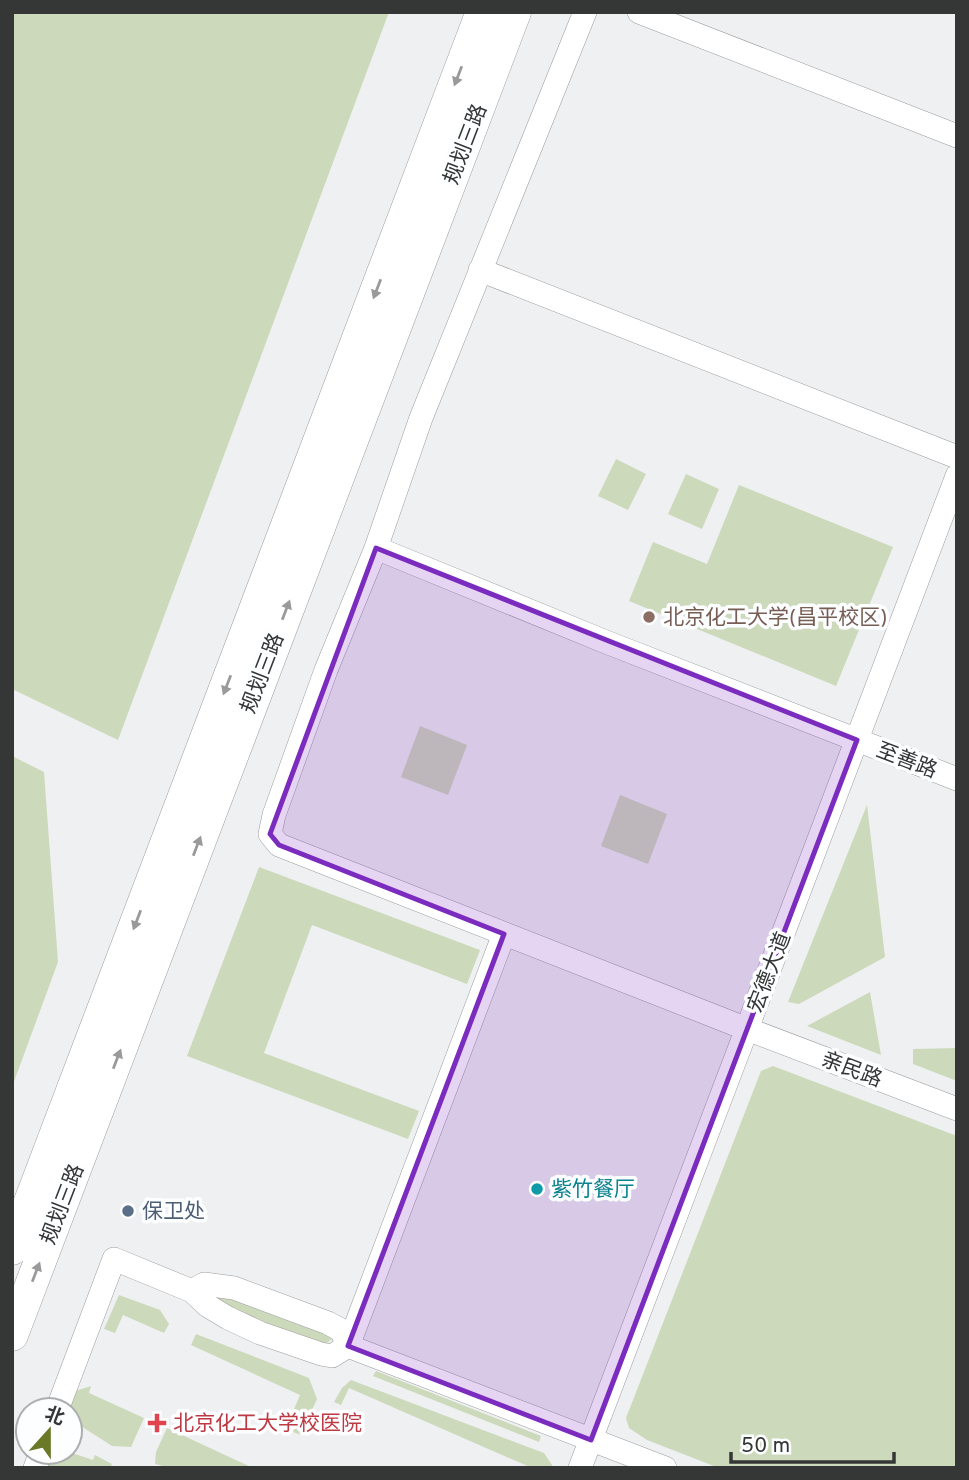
<svg xmlns="http://www.w3.org/2000/svg" width="969" height="1480" font-family="Overpass,'Noto Sans SC',sans-serif">
	<style>
		.green { fill: #cdd9bb }
		.lines { fill: none; stroke-linecap: round; stroke-linejoin: round }
		.street-casing { stroke: #9c9d9f; stroke-width: 24 }
		.secondary-casing { stroke: #9c9d9f; stroke-width: 33 }
		.street { stroke: #fff; stroke-width: 23 }
		.secondary { stroke: #fff; stroke-width: 32 }
		.oneway { fill: #9a9a9a }
		.marked { fill: #7b2cbf; fill-opacity: 0.2; stroke: #7b2cbf; stroke-width: 5; stroke-linejoin: round }
		.education-dot { fill: #8d6e63; stroke: #fcfeff; stroke-width: 2.5 }
		.culture-dot { fill: #0f9aa8; stroke: #fcfeff; stroke-width: 2.5 }
		.service-dot { fill: #5c6f8a; stroke: #fcfeff; stroke-width: 2.5 }
		.health-dot { fill: #e0444e; stroke: #fcfeff; stroke-width: 2.5 }
		.labels { text-anchor: middle; stroke-width: 7; stroke-linejoin: round; paint-order: stroke }
		.street-label { font-size: 21px; fill: #353636; stroke: #fcfeff }
		.education-label { font-size: 21px; fill: #785e54; stroke: #fcfeff; text-anchor: start }
		.culture-label { font-size: 21px; fill: #0d838f; stroke: #fcfeff; text-anchor: start }
		.service-label { font-size: 21px; fill: #4e5e75; stroke: #fcfeff; text-anchor: start }
		.health-label { font-size: 21px; fill: #be3a42; stroke: #fcfeff; text-anchor: start }
	</style>
	<rect width="100%" height="100%" fill="#eff0f2"/>
	<path class="green" d="M 12,12 L 389,12 L 118,740 L 12,689 Z
		M 616,459 L 646,474 L 628,510 L 598,496 Z
		M 686,474 L 719,489 L 702,529 L 668,514 Z
		M 739,485 L 893,547 L 836,686 L 629,601 L 653,542 L 707,564 Z
		M 420,726 L 467,745 L 448,795 L 401,777 Z
		M 12,756 L 44,772 L 58,962 L 12,1087 Z
		M 620,795 L 667,814 L 648,864 L 601,846 Z
		M 867,805 L 885,957 L 799,1004 L 788,1002 Z
		M 259,867 L 480,950 L 467,984 L 312,925 L 264,1053 L 419,1111 L 408,1139 L 187,1056 Z
		M 870,992 L 881,1055 L 807,1026 Z
		M 957,1048 L 957,1081 L 913,1064 L 913,1049 Z
		M 773,1066 L 957,1136 L 957,1468 L 719,1468 L 647,1440 L 629,1428 L 626,1418 L 761,1071 Z
		M 220,1294 L 331,1334 L 332,1339 L 324,1345 L 241,1314 L 215,1299 L 215,1295 Z
		M 119,1295 L 160,1310 L 169,1324 L 164,1333 L 123,1315 L 115,1333 L 104,1329 Z
		M 196,1334 L 309,1378 L 317,1399 L 301,1435 L 293,1432 L 302,1412 L 294,1409 L 300,1395 L 191,1345 Z
		M 376,1371 L 541,1436 L 539,1442 L 373,1376 Z
		M 351,1380 L 544,1453 L 554,1468 L 532,1468 L 349,1388 L 341,1405 L 334,1402 L 342,1388 Z
		M 91,1386 L 89,1393 L 144,1418 L 131,1447 L 112,1446 L 70,1419 L 70,1410 L 65,1410 L 69,1393 Z
		M 167,1428 L 253,1468 L 171,1468 L 155,1464 L 156,1452 Z
		M 47,1452 L 69,1452 L 93,1460 L 95,1455 L 112,1464 L 110,1468 L 41,1468 Z"/>
	<g class="lines">
		<defs>
			<path id="street" d="M 585,12 L 421,418 L 376,548 L 606,642 L 957,779
				M 639,12 L 957,136
				M 480,270 L 957,457
				M 376,548 L 326,670 L 274,815 L 270,834 L 279,845 L 747,1029 L 957,1109
				M 192,1291 L 204,1284 L 234,1288 L 328,1323 L 341,1330 L 348,1346 L 665,1468
				M 57,1410 L 114,1259 L 192,1291 L 208,1306 L 228,1318 L 260,1333 L 321,1354 L 332,1356 L 348,1346 L 504,934
				M 35,1468 L 41,1452
				M 580,1468 L 957,476"/>
			<path id="secondary" d="M 12,1249 L 482,12
				M 12,1335 L 515,12"/>
		</defs>
		<use href="#street" class="street-casing"/>
		<use href="#secondary" class="secondary-casing"/>
		<use href="#street" class="street"/>
		<use href="#secondary" class="secondary"/>
	</g>
	<defs><path id="oneway-solid" d="M-6-.8H1V-3.2L6.5 0L1 3.2V.8H-6Z" transform="scale(1.75)"/></defs>
	<g class="oneway">
		<use href="#oneway-solid" transform="translate(458 76) rotate(111)"/>
		<use href="#oneway-solid" transform="translate(377 289) rotate(111)"/>
		<use href="#oneway-solid" transform="translate(286 610) rotate(-69)"/>
		<use href="#oneway-solid" transform="translate(227 685) rotate(111)"/>
		<use href="#oneway-solid" transform="translate(197 846) rotate(-69)"/>
		<use href="#oneway-solid" transform="translate(137 920) rotate(111)"/>
		<use href="#oneway-solid" transform="translate(117 1059) rotate(-69)"/>
		<use href="#oneway-solid" transform="translate(36 1272) rotate(-69)"/>
	</g>
	<path class="marked" d="M 376,548 L 857,740 L 591,1440 L 348,1346 L 504,934 L 279,845 L 270,834 Z"/>
	<circle class="education-dot" cx="649" cy="617" r="7"/>
	<circle class="culture-dot" cx="537" cy="1189" r="7"/>
	<circle class="service-dot" cx="128" cy="1211" r="7"/>
	<path class="health-dot" d="M153.5 1412.5h7v7h7v7h-7v7h-7v-7h-7v-7h7z"/>
	<g class="labels">
		<g class="street-label">
			<text transform="translate(465 144) rotate(-69)" y="7">规划三路</text>
			<text transform="translate(262 673) rotate(-69)" y="7">规划三路</text>
			<text transform="translate(907 760) rotate(21)" y="7">至善路</text>
			<text transform="translate(769 972) rotate(-69)" y="7">宏德大道</text>
			<text transform="translate(852 1069) rotate(21)" y="7">亲民路</text>
			<text transform="translate(62 1204) rotate(-69)" y="7">规划三路</text>
		</g>
		<g class="education-label">
			<text x="663" y="624">北京化工大学(昌平校区)</text>
		</g>
		<g class="culture-label">
			<text x="551" y="1196">紫竹餐厅</text>
		</g>
		<g class="service-label">
			<text x="142" y="1218">保卫处</text>
		</g>
		<g class="health-label">
			<text x="173" y="1430">北京化工大学校医院</text>
		</g>
	</g>
	<rect width="969" height="1480" fill="none" stroke="#353636" stroke-width="28"/>
	<g transform="translate(49 1431) rotate(21)"><circle r="33" fill="#fcfeff" stroke="#acaeaf" stroke-width="2"/>
	<path d="M0-5L12 26L0 18L-12 26Z" fill="#687927"/>
	<text y="-10" font-size="19" font-weight="bold" text-anchor="middle" fill="#353636">北</text>
	</g>
	<path d="M731 1452v10h163v-10" fill="none" stroke="#353636" stroke-width="3.5"/>
	<text x="741" y="1452" font-size="21" fill="#353636" stroke="#fcfeff" stroke-width="5" paint-order="stroke">50 m</text>
</svg>
